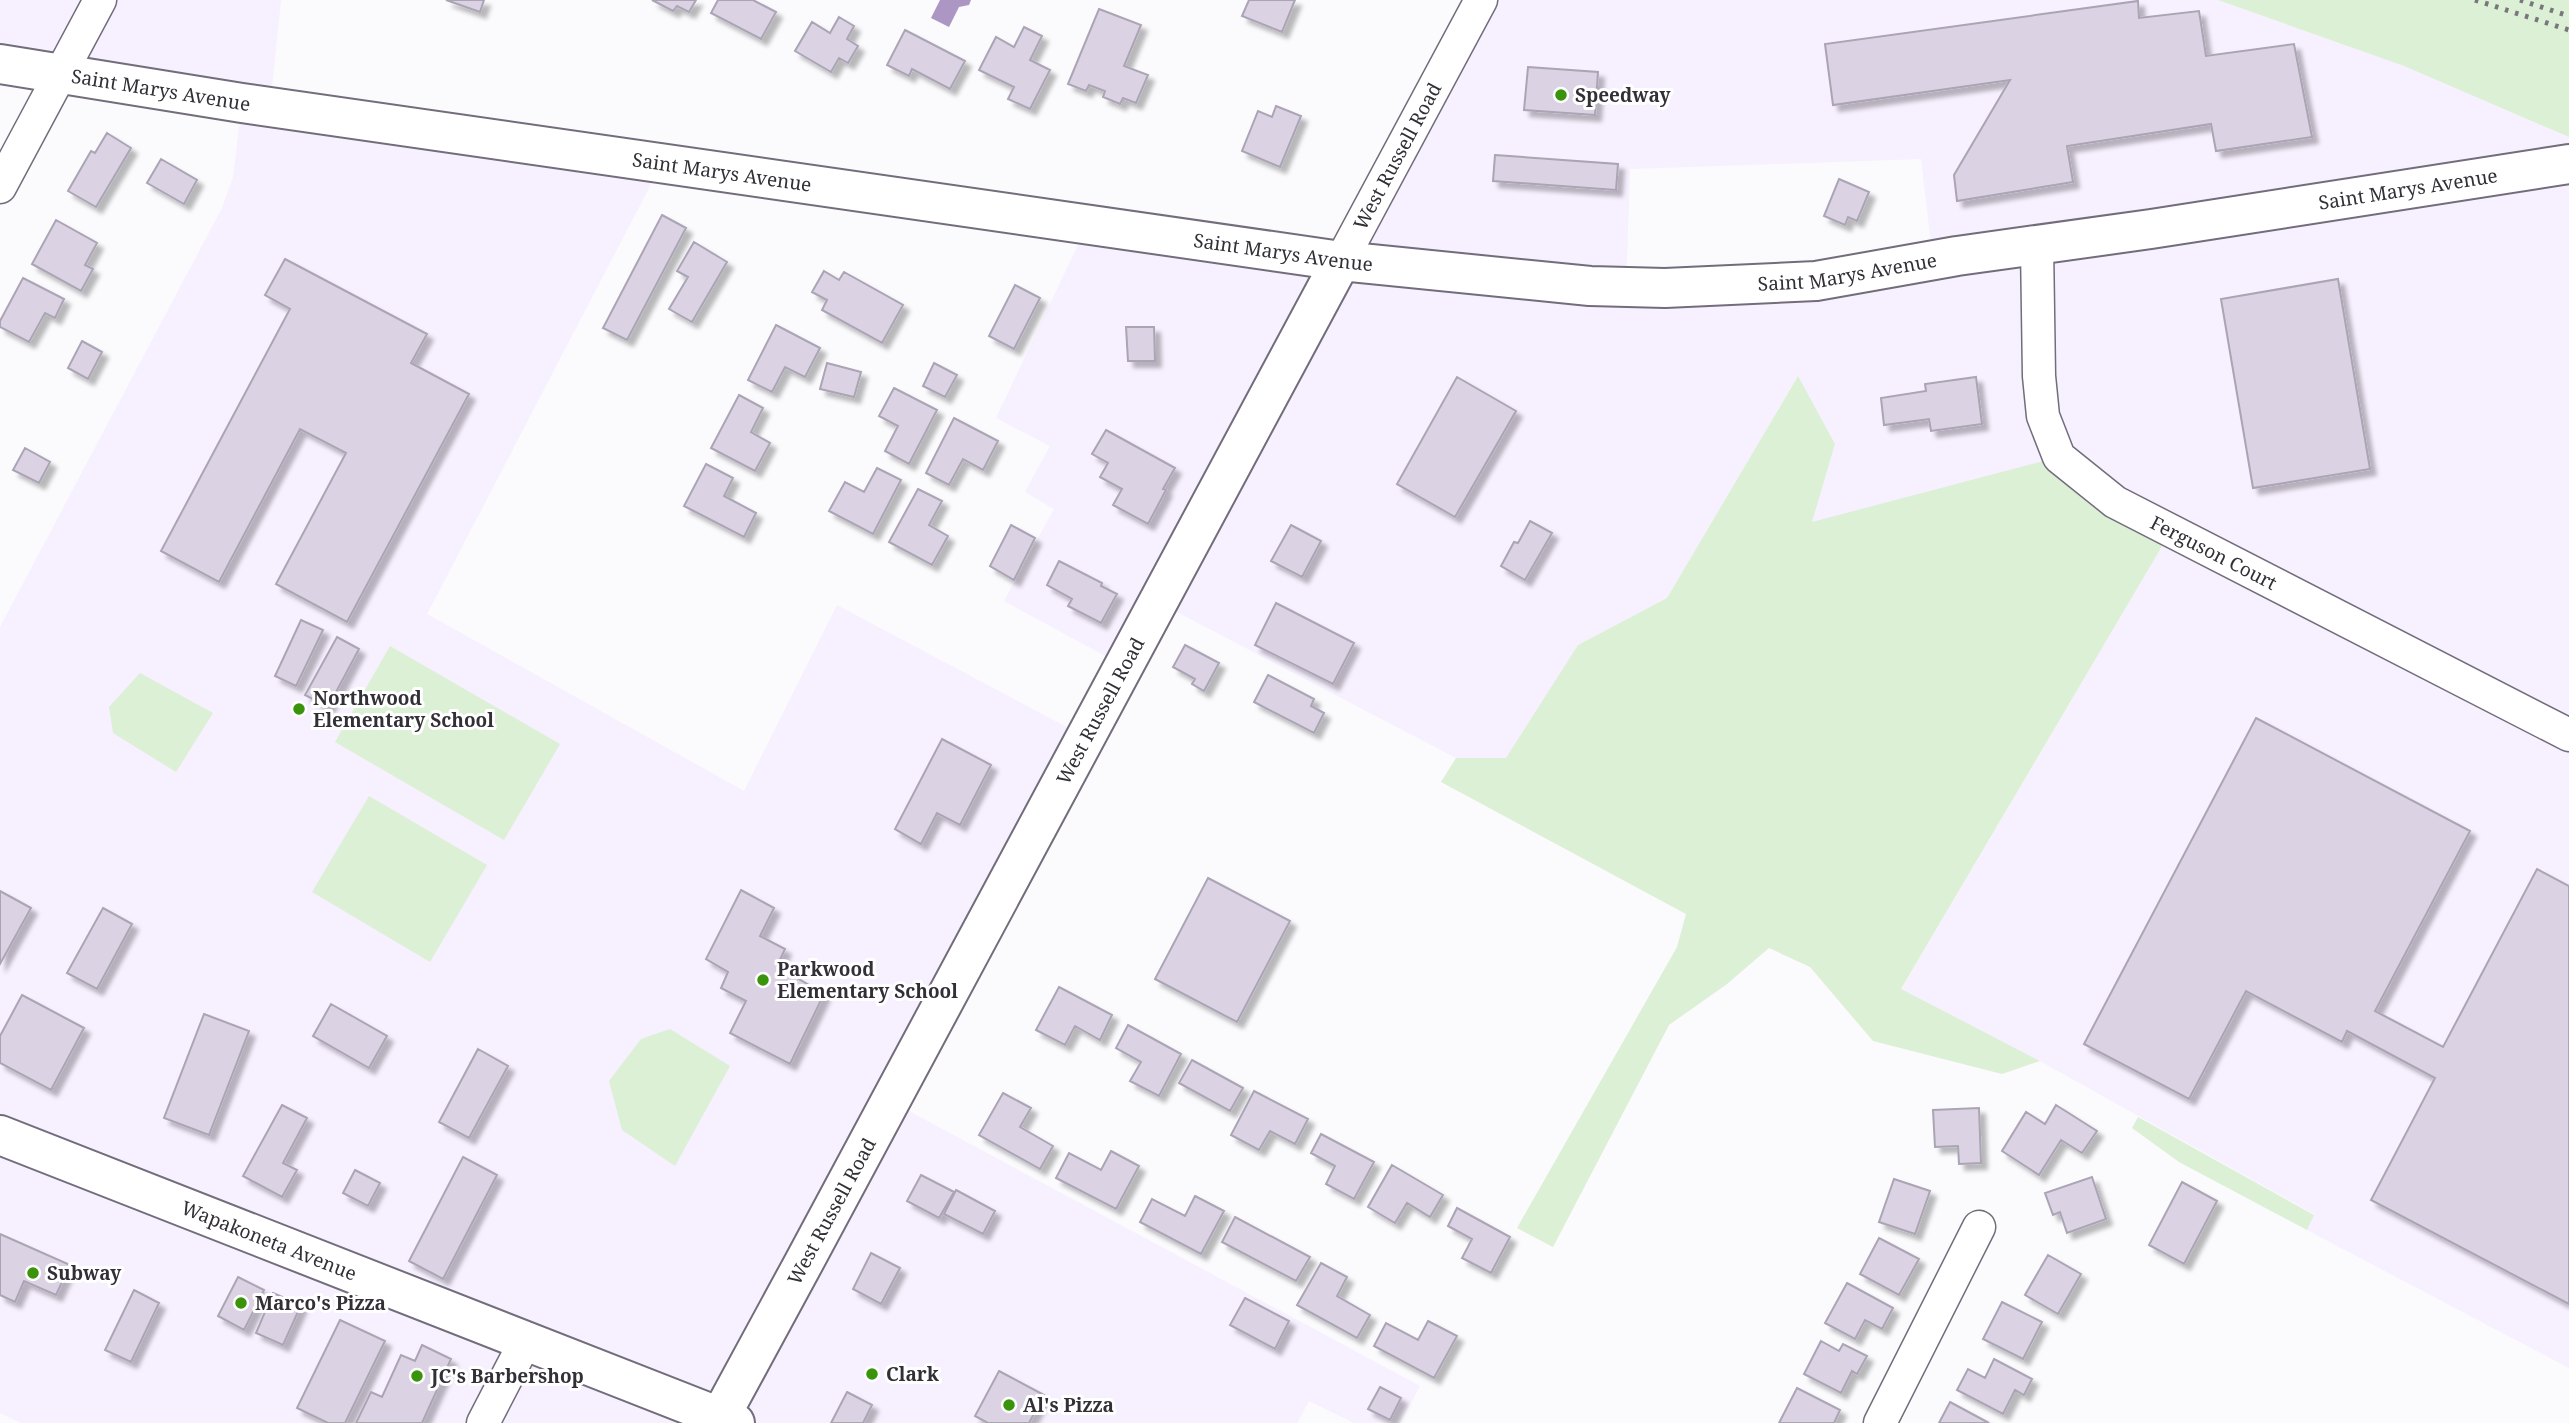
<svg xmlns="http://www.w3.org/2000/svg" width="2569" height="1423" font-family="'Noto Serif',serif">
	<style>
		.built { fill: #f7f0ff; fill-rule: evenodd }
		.green { fill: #dbf0d5 }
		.water { fill: #ac96c4 }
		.building { fill: #dbd3e4; stroke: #aba4b4; stroke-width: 2; filter: url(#shadow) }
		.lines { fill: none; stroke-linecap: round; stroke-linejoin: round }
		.minor-casing { stroke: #736c7b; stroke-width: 35 }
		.major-casing { stroke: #736c7b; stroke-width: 42 }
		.minor { stroke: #fff; stroke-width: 32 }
		.major { stroke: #fff; stroke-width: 38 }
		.rail { stroke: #79767c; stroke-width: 5; stroke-dasharray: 3.5 7; stroke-linecap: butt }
		.poi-dot { fill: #39940b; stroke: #fff; stroke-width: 2.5 }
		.labels { text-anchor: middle; stroke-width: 6; stroke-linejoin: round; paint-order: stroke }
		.street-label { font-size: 19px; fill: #322f36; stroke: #fff }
		.poi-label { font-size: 19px; font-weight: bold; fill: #322f36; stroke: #fff; text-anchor: start }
	</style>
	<defs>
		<filter id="shadow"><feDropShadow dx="6" dy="6" stdDeviation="2" flood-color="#0004"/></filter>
	</defs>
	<rect width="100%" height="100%" fill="#fbfafd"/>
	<path class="built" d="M 0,0 L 281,0 L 270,106 L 662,163 L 427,614 L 744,791 L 837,605 L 1087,738 L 892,1102 L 1420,1386 L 1400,1423 L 1354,1423 L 1309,1401 L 1297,1423 L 21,1423 L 0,1413 L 0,627 L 222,208 L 233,177 L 242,103 L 0,64 Z
		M 1481,0 L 2218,0 L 2404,66 L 2569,137 L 2569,1368 L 2307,1230 L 2314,1214 L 2040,1061 L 1901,990 L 2171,531 L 1812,522 L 1835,444 L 1797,377 L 1667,598 L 1578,645 L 1506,759 L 1456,758 L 1158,602 L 1124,666 L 1004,601 L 1054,509 L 1025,492 L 1050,446 L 996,418 L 1088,224 L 1341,261 ZM 1921,159 L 1933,260 L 1626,287 L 1630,169 Z"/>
	<path class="green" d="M 2218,0 L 2569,0 L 2569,137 L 2404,66 Z
		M 1798,376 L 1835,444 L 1812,522 L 2059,457 L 2171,531 L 1901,989 L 2040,1061 L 2002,1074 L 1873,1041 L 1810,967 L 1769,948 L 1727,984 L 1669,1025 L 1553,1247 L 1517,1228 L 1677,947 L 1686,914 L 1441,782 L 1456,758 L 1506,758 L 1578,645 L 1667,598 Z
		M 390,646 L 560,744 L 504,840 L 335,742 Z
		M 140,673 L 213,713 L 176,772 L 113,733 L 109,707 Z
		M 369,796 L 487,865 L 430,962 L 312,892 Z
		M 670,1029 L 730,1066 L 675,1166 L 622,1130 L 609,1081 L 641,1039 Z
		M 2138,1117 L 2314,1215 L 2307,1230 L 2179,1162 L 2132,1128 Z"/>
	<path class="water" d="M 940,0 L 971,0 L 969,5 L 959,7 L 949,27 L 931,18 Z"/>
	<path class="building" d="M 446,0 L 484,0 L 480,12 Z
		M 652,0 L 696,0 L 689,12 L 677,6 L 673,11 Z
		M 718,0 L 753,0 L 776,12 L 761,39 L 711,13 Z
		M 1249,0 L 1295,0 L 1282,32 L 1242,16 Z
		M 2138,1 L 2139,18 L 2199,11 L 2206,56 L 2294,44 L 2312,137 L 2216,151 L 2211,124 L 2067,146 L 2073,182 L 1957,201 L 1954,175 L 2010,80 L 1833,105 L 1825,44 Z
		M 1099,9 L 1141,25 L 1124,66 L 1148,75 L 1136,103 L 1123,98 L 1120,104 L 1103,97 L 1105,91 L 1089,85 L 1086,91 L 1068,84 Z
		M 839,17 L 854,26 L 847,39 L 858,46 L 848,63 L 839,58 L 831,72 L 795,51 L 812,22 L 830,33 Z
		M 1024,27 L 1042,36 L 1030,60 L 1050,70 L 1030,109 L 1008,99 L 1014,87 L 979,70 L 996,37 L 1014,47 Z
		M 905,30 L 965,61 L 950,89 L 912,69 L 909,76 L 887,65 Z
		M 1528,67 L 1598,72 L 1595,115 L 1524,110 Z
		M 1276,106 L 1301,116 L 1280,167 L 1242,151 L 1258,111 L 1272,117 Z
		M 107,133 L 131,148 L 96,207 L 68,191 L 91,151 L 95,153 Z
		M 1495,155 L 1618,164 L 1616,190 L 1493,181 Z
		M 161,159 L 197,180 L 184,204 L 147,183 Z
		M 1839,179 L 1869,192 L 1857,221 L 1848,217 L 1845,225 L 1824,216 Z
		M 662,215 L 686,228 L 627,340 L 603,328 Z
		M 56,220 L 97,243 L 85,265 L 93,269 L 81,291 L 32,264 Z
		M 694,242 L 727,262 L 692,322 L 669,309 L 688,277 L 677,271 Z
		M 285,259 L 427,334 L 411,363 L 469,394 L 347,622 L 276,584 L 346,453 L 300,429 L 219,582 L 161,551 L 290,309 L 265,295 Z
		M 824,271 L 839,280 L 844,272 L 903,305 L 882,343 L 822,310 L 827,300 L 812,292 Z
		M 23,278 L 64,299 L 55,318 L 45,313 L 29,342 L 0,327 L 0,321 Z
		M 2338,279 L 2370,469 L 2253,488 L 2221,299 Z
		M 1015,285 L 1040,298 L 1014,349 L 989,336 Z
		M 776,325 L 820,348 L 805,377 L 785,367 L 772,392 L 748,380 Z
		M 1126,327 L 1154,327 L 1155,361 L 1128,361 Z
		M 82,341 L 102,352 L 88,379 L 68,368 Z
		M 827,363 L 861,372 L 854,397 L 820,389 Z
		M 934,363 L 957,375 L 945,397 L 923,386 Z
		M 1457,377 L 1516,411 L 1455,517 L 1397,484 Z
		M 1976,377 L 1982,424 L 1931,431 L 1929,419 L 1884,425 L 1881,398 L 1926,391 L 1925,384 Z
		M 894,388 L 937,410 L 909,464 L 885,451 L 898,426 L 879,416 Z
		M 739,395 L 763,408 L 751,432 L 770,443 L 755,471 L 711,448 Z
		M 954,418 L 998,441 L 983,470 L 963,459 L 949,485 L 926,473 Z
		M 1106,430 L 1175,468 L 1163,489 L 1166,490 L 1148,524 L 1113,505 L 1122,489 L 1100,477 L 1108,463 L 1092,454 Z
		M 25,448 L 50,462 L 39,483 L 13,470 Z
		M 706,464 L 733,478 L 724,496 L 756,513 L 744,537 L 684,506 Z
		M 877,468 L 901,480 L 873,534 L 829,511 L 845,482 L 864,492 Z
		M 918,489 L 942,501 L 929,525 L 948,536 L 932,565 L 889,542 Z
		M 1530,521 L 1552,533 L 1525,580 L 1501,566 L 1514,542 L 1518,543 Z
		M 1011,525 L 1035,538 L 1014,580 L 990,566 Z
		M 1291,525 L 1321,541 L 1302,577 L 1271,561 Z
		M 1059,561 L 1102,583 L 1101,586 L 1117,594 L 1101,623 L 1068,606 L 1072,599 L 1047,585 Z
		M 1276,603 L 1354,643 L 1333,684 L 1255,645 Z
		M 301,620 L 323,630 L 296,686 L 275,676 Z
		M 337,637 L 359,649 L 328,707 L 305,695 Z
		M 1185,645 L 1219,663 L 1204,691 L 1192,684 L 1195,679 L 1173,667 Z
		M 1268,675 L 1314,699 L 1311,706 L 1324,713 L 1314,733 L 1254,702 Z
		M 2256,718 L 2470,831 L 2375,1011 L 2443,1047 L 2537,869 L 2569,886 L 2569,1304 L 2371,1200 L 2435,1078 L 2347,1031 L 2342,1042 L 2246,991 L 2189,1099 L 2084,1044 Z
		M 942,739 L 991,765 L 960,825 L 937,813 L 921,844 L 895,829 Z
		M 1208,878 L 1290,921 L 1237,1022 L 1155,979 Z
		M 741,890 L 774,908 L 760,936 L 785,949 L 777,966 L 824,994 L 790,1064 L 730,1033 L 746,1001 L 721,988 L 728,972 L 706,959 Z
		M 0,891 L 31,908 L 0,964 Z
		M 103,908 L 132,924 L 97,989 L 67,973 Z
		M 1059,987 L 1112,1015 L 1100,1040 L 1075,1026 L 1065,1045 L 1036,1030 Z
		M 22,995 L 84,1028 L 51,1090 L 0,1063 L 0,1036 Z
		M 331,1004 L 387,1036 L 369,1068 L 313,1036 Z
		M 204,1014 L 249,1031 L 209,1135 L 164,1118 Z
		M 1128,1025 L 1181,1054 L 1159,1096 L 1130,1081 L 1141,1062 L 1116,1048 Z
		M 478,1049 L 508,1066 L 469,1138 L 439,1122 Z
		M 1192,1060 L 1243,1088 L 1230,1111 L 1179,1083 Z
		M 1254,1091 L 1308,1119 L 1295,1144 L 1270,1131 L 1259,1150 L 1231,1135 Z
		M 1003,1093 L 1031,1108 L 1020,1127 L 1053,1146 L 1040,1169 L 979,1135 Z
		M 282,1105 L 307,1118 L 283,1163 L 297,1170 L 282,1197 L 243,1176 Z
		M 2056,1105 L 2097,1131 L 2082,1153 L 2061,1140 L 2039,1175 L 2002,1151 L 2026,1112 L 2045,1124 Z
		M 1979,1108 L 1981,1163 L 1959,1164 L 1958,1146 L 1935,1147 L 1933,1110 Z
		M 1321,1134 L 1374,1162 L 1354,1199 L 1326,1184 L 1335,1166 L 1311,1153 Z
		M 1111,1151 L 1139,1166 L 1116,1209 L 1056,1178 L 1069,1153 L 1101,1170 Z
		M 463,1157 L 497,1175 L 443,1279 L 409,1261 Z
		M 1392,1165 L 1443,1195 L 1430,1217 L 1407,1203 L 1395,1223 L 1368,1207 Z
		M 355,1170 L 380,1183 L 368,1206 L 343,1193 Z
		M 921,1175 L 954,1192 L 939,1218 L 907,1201 Z
		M 2092,1177 L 2106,1219 L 2067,1233 L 2060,1212 L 2053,1215 L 2045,1193 Z
		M 1894,1179 L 1930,1191 L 1915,1234 L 1879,1222 Z
		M 2182,1182 L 2217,1201 L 2184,1264 L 2149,1245 Z
		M 956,1190 L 995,1211 L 983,1234 L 944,1214 Z
		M 1195,1196 L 1224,1211 L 1201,1254 L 1140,1222 L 1152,1199 L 1185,1216 Z
		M 1457,1208 L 1510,1237 L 1491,1273 L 1462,1258 L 1472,1239 L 1448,1226 Z
		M 1235,1217 L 1310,1257 L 1296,1281 L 1222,1242 Z
		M 0,1234 L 70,1265 L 56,1295 L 24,1281 L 15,1302 L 0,1295 Z
		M 1879,1238 L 1919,1259 L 1899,1295 L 1860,1274 Z
		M 871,1253 L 900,1268 L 881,1304 L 853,1289 Z
		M 2048,1255 L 2081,1274 L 2058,1314 L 2025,1295 Z
		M 1321,1263 L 1347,1277 L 1337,1296 L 1370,1315 L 1357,1338 L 1297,1305 Z
		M 238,1277 L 264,1290 L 244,1330 L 218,1316 Z
		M 1847,1283 L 1893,1308 L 1882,1329 L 1865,1320 L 1855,1339 L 1825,1323 Z
		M 134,1290 L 159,1303 L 131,1362 L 105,1350 Z
		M 273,1293 L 301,1305 L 283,1345 L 256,1333 Z
		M 1245,1298 L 1289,1321 L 1275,1349 L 1230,1325 Z
		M 2002,1302 L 2042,1322 L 2023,1359 L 1983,1339 Z
		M 340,1320 L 385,1341 L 345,1423 L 328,1423 L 297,1408 Z
		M 1428,1321 L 1457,1336 L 1434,1378 L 1374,1346 L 1386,1323 L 1418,1340 Z
		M 1821,1341 L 1839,1351 L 1843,1344 L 1867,1356 L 1857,1374 L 1852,1371 L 1841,1393 L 1804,1374 Z
		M 422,1345 L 451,1359 L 422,1423 L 356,1423 L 371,1392 L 382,1397 L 401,1355 L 415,1361 Z
		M 1994,1359 L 2032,1379 L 2024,1395 L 2015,1390 L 2003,1414 L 1957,1390 L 1968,1369 L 1985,1378 Z
		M 999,1371 L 1044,1395 L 1029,1423 L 988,1423 L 975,1416 Z
		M 1380,1387 L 1401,1398 L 1390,1420 L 1368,1409 Z
		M 1797,1388 L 1840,1410 L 1834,1423 L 1779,1423 Z
		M 847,1392 L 872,1405 L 863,1423 L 831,1423 Z
		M 1950,1402 L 1989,1423 L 1939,1423 Z"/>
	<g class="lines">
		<defs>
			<g id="minor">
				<path d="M 0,187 L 100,0"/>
				<path id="s1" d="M 2037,246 L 2039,376 L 2043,416 L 2059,457 L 2115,502 L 2569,735"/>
				<path id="s2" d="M 1341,261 L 1481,0"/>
				<path d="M 483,1423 L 525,1342"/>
				<path d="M 1880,1423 L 1979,1227"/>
			</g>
			<g id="major">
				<path id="s3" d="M 0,64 L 242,103 L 1341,261 L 1590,286 L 1665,288 L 1816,281 L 1957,256 L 2151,229 L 2569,164"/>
				<path id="s4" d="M 0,1135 L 735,1423"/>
				<path id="s5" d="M 720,1417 C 929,1033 1134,647 1341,261"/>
			</g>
		</defs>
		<use href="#minor" class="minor-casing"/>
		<use href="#major" class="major-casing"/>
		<use href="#minor" class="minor"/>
		<use href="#major" class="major"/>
		<path class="rail" d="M 2475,0 L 2569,30
			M 2520,0 L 2569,16"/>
	</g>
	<g class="poi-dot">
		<circle cx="1561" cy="95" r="7"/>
		<circle cx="299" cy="709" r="7"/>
		<circle cx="763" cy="980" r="7"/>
		<circle cx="33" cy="1273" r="7"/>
		<circle cx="241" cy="1303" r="7"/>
		<circle cx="872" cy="1374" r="7"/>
		<circle cx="417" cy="1376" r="7"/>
		<circle cx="1009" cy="1405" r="7"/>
	</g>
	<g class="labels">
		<g class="street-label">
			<text dy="7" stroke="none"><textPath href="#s3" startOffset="163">Saint Marys Avenue</textPath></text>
			<text dy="7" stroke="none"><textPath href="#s2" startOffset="119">West Russell Road</textPath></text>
			<text dy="7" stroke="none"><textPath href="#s3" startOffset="730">Saint Marys Avenue</textPath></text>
			<text dy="7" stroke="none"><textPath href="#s3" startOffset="2431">Saint Marys Avenue</textPath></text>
			<text dy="7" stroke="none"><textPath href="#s3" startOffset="1297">Saint Marys Avenue</textPath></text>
			<text dy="7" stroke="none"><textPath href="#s3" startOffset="1864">Saint Marys Avenue</textPath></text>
			<text dy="7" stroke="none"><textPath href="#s1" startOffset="397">Ferguson Court</textPath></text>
			<text dy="7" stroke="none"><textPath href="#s5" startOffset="802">West Russell Road</textPath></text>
			<text dy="7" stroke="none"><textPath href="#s5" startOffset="234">West Russell Road</textPath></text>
			<text dy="7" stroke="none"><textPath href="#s4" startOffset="289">Wapakoneta Avenue</textPath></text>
		</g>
		<g class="poi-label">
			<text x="1575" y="102">Speedway</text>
			<text x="313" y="705">Northwood<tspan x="313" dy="22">Elementary School</tspan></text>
			<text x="777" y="976">Parkwood<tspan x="777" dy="22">Elementary School</tspan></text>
			<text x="47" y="1280">Subway</text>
			<text x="255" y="1310">Marco's Pizza</text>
			<text x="886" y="1381">Clark</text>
			<text x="431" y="1383">JC's Barbershop</text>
			<text x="1023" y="1412">Al's Pizza</text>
		</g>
	</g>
</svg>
